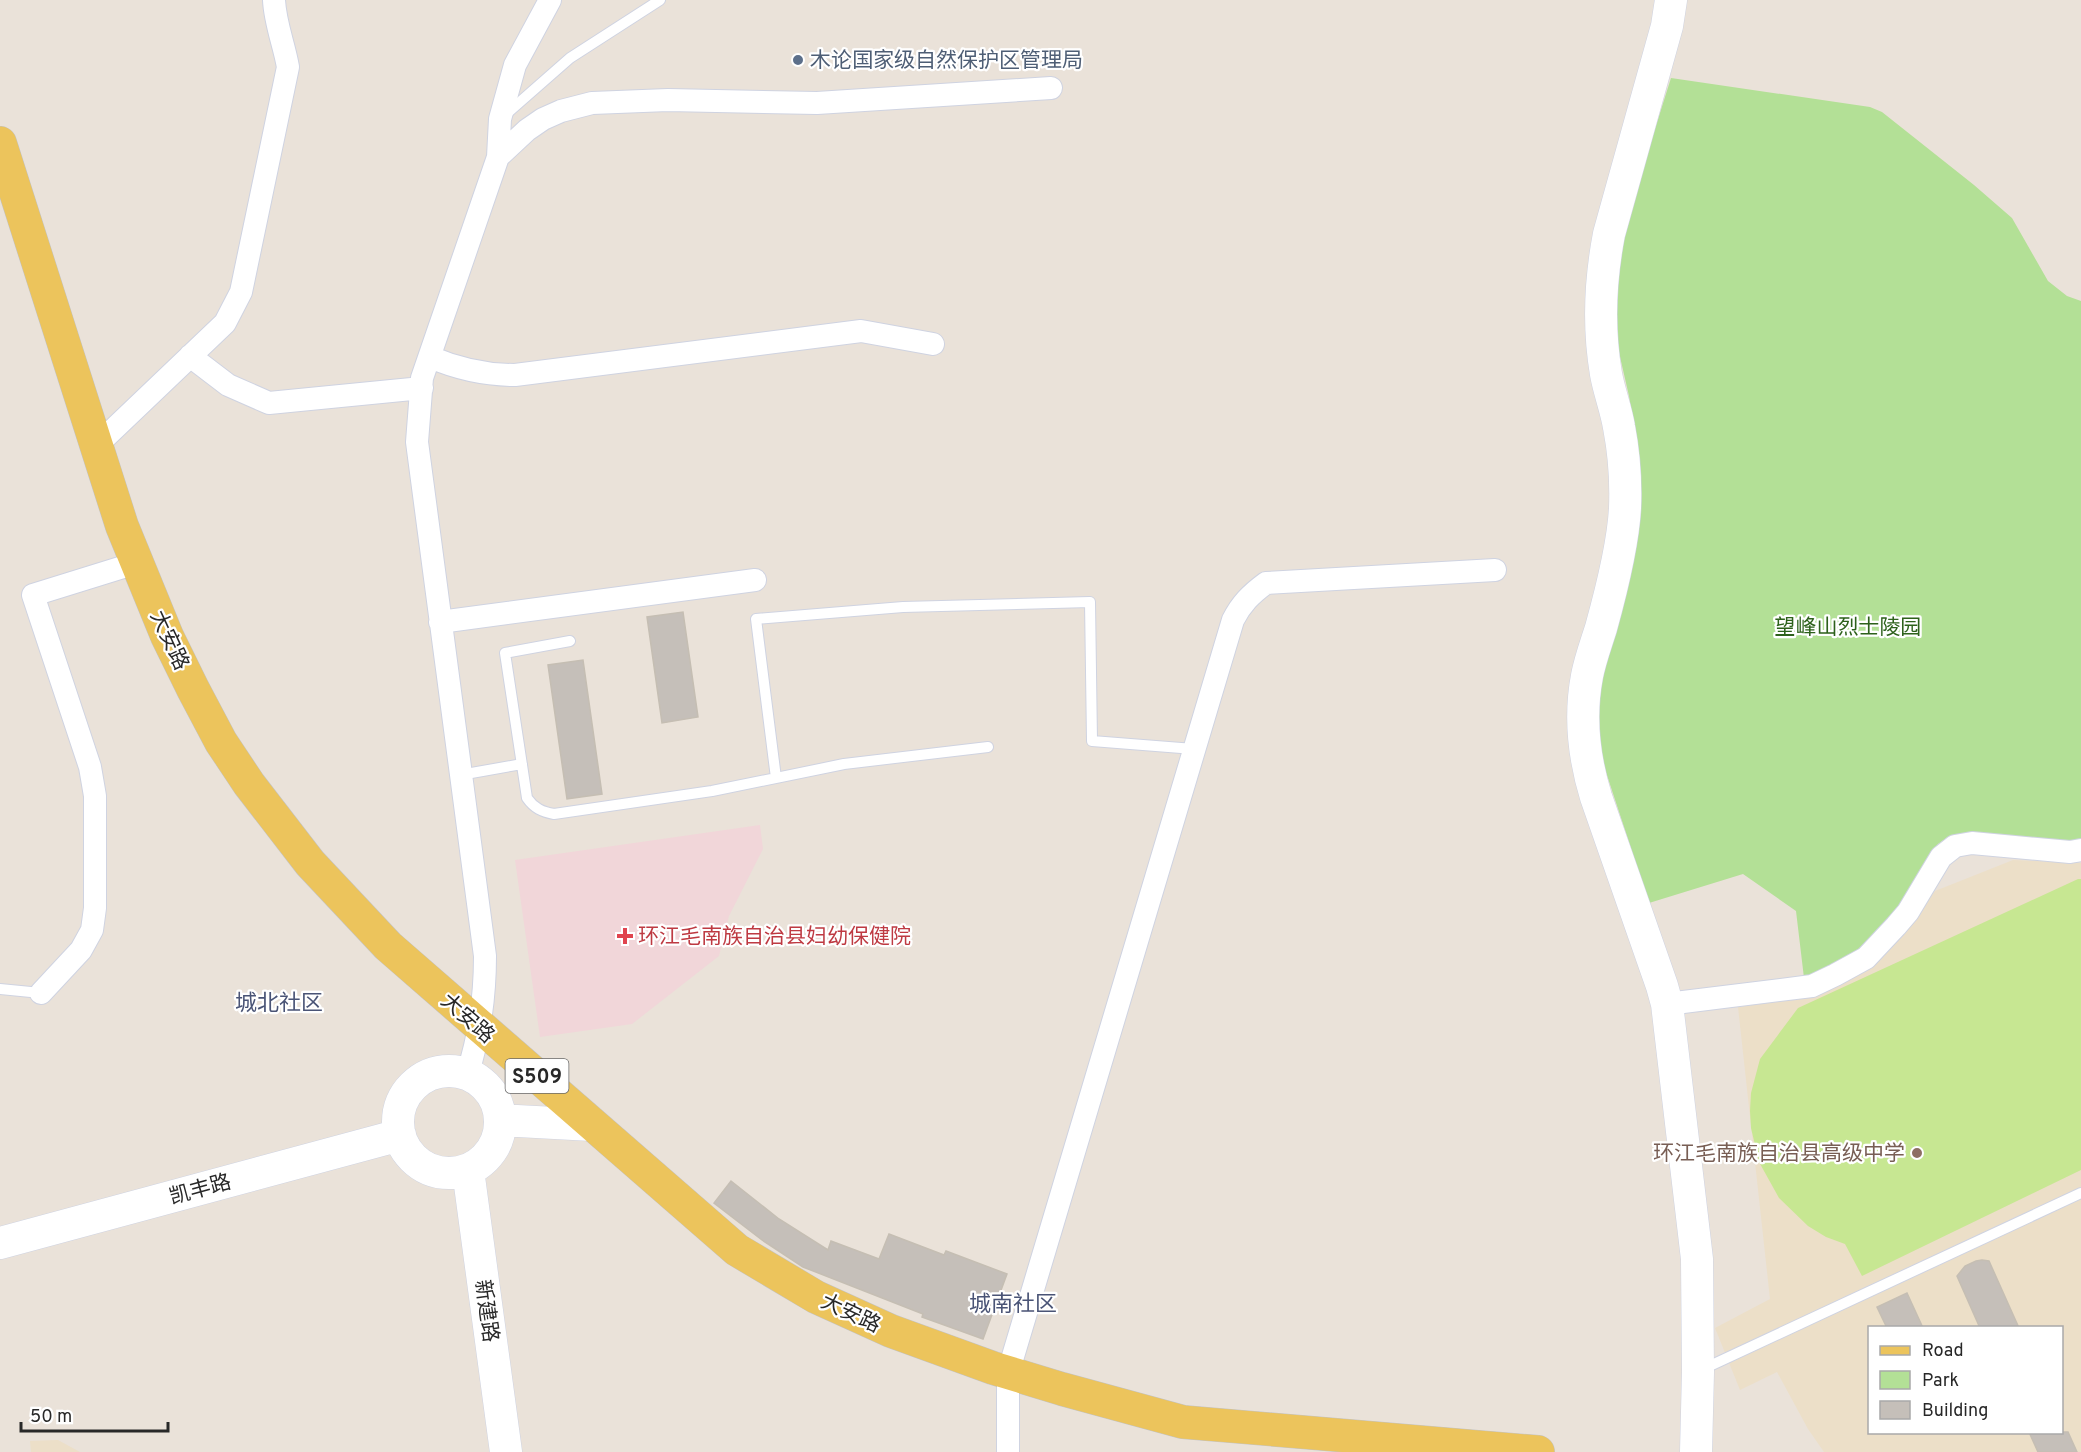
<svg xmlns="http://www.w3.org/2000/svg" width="2081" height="1452" font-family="Overpass,'Noto Sans SC',sans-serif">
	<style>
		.education { fill: #ecdfc8; fill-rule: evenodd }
		.medical { fill: #f1d6d9 }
		.green { fill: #b3e096 }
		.pitch { fill: #c7e792 }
		.building { fill: #c5bfb9; stroke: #c5beb3; stroke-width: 1.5 }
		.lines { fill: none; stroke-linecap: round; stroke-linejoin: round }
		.lane-casing { stroke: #cfd3e1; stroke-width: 12 }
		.street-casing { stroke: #cfd3e1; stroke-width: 24 }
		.secondary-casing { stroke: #cfd3e1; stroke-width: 33 }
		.primary-casing { stroke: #c3c3c3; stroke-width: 34 }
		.lane { stroke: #fff; stroke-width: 10 }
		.street { stroke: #fff; stroke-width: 22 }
		.secondary { stroke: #fff; stroke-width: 32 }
		.primary { stroke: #ecc45c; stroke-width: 33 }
		.service-dot { fill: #5c6f8a; stroke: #fff; stroke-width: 2 }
		.health-dot { fill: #e0444e; stroke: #fff; stroke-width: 2 }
		.education-dot { fill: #8d6e63; stroke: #fff; stroke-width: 2 }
		.labels { text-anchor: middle; stroke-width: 4.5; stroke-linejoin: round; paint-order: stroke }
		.shield { fill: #fff; stroke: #686868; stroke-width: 1.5 }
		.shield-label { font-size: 20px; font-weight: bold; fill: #282828 }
		.service-label { font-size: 21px; fill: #4e5e75; stroke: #fff; text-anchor: start }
		.park-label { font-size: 21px; fill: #2d611b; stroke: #fff }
		.street-label { font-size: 21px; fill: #282828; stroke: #fff }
		.health-label { font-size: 21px; fill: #be3a42; stroke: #fff; text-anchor: start }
		.education-label { font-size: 21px; fill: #785e54; stroke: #fff; text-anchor: end }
		.neighbourhood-label { font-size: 22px; fill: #4a5476; stroke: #fff }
	</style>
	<rect width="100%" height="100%" fill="#eae2d9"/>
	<path class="education" d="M 2013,860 L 2081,863 L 2081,1452 L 1824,1452 L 1808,1429 L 1777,1372 L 1740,1390 L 1715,1328 L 1770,1299 L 1738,1007 L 1815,996 L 1872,966 L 1935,891 ZM 1870,1328 L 2062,1328 L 2062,1432 L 1870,1432 Z
		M 58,1440 L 80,1452 L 31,1452 L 30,1441 Z"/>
	<path class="medical" d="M 760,825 L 763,849 L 729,916 L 719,956 L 632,1024 L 540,1037 L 515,860 Z"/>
	<path class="green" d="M 1671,78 L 1870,107 L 1882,112 L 1974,185 L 2012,218 L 2048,281 L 2067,296 L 2081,301 L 2081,842 L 1959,834 L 1948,837 L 1938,844 L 1882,932 L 1842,961 L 1804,978 L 1796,911 L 1743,874 L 1649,903 L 1601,757 L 1595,723 L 1637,447 L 1629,396 L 1618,348 L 1612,312 L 1619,243 Z"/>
	<path class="pitch" d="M 2078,879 L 2081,879 L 2081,1170 L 1862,1276 L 1845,1244 L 1826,1237 L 1808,1226 L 1779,1198 L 1759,1162 L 1751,1128 L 1750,1111 L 1751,1093 L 1760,1059 L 1798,1008 Z"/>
	<path class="building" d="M 683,612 L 698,717 L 662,723 L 647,617 Z
		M 583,660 L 602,794 L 567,799 L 548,665 Z
		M 731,1181 L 779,1219 L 828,1250 L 831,1241 L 879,1259 L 889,1234 L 944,1255 L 946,1251 L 1007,1274 L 983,1339 L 922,1317 L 923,1314 L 803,1267 L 762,1240 L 714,1203 Z
		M 1982,1260 L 1989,1261 L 2019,1328 L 1980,1328 L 1957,1276 L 1965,1266 L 1976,1261 Z
		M 1907,1293 L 1923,1328 L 1887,1328 L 1877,1307 Z
		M 2029,1432 L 2068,1432 L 2077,1452 L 2038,1452 Z"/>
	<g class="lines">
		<defs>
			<path id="lane" d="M 505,115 L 570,58 L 660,0
				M 570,641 L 505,653 L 527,798 C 534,808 542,812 554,814 L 712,791 L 844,764 L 988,747
				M 460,775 L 522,764
				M 776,778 L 756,619 L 903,607 L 1090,602 L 1092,741 L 1194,749
				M 0,989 L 41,993
				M 1701,1370 L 2081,1193"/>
			<path id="street" d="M 498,157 L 527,130 L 543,119 L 561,111 L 592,103 L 668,100 L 817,103 L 1051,88
				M 190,356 L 228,385 L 269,403 L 422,388
				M 430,357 C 458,369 484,375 515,375 L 861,331 L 933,344
				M 96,446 L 225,323 L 241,292 L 288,67 C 284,44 275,23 274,0
				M 440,622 L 755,580
				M 41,993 L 81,950 L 92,930 L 95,908 L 95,796 L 90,767 L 33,595 L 136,563
				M 1667,1004 L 1812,986 L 1835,975 L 1866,958 L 1896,926 L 1908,912 L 1941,857 L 1955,846 L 1972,843 L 2070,852 L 2081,850
				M 467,1075 C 480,1035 485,997 485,956 L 417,442 L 422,378 L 498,157 L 500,119 L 515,65 L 550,0
				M 1008,1452 L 1008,1373 L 1233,620 C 1241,604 1251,594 1266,583 L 1495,570"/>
			<path id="secondary" d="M 1671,0 L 1667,26 L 1609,234 C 1600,281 1598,327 1606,374 C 1609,391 1616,409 1619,427 C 1624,453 1626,482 1625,508 C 1623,545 1611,592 1601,628 C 1596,644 1590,660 1587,676 C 1579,718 1584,758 1596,797 L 1662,986 L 1667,1004 L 1697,1259 L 1698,1372 L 1696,1452
				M398 1122a51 51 0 1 1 102 0a51 51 0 1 1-102 0Z
				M 500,1120 L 592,1125
				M 468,1170 L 506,1452
				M 0,1243 L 400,1135"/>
			<path id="primary" d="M 0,143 L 122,526 L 167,636 L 193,689 L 221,742 L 249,784 L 310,863 L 388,946 L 737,1250 L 816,1297 L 891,1331 L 993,1368 L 1062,1389 L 1183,1422 L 1538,1452"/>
		</defs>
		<use href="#lane" class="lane-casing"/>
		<use href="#street" class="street-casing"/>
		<use href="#secondary" class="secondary-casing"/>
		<use href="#primary" class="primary-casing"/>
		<use href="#lane" class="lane"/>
		<use href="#street" class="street"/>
		<use href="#secondary" class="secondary"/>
		<use href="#primary" class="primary"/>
	</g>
	<circle class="service-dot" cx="798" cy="60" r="6"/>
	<path class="health-dot" d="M622 927h6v6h6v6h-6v6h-6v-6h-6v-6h6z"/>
	<circle class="education-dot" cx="1917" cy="1153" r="6"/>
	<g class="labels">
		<rect class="shield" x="505.5" y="1059" width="63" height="34" rx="4.5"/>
		<g class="shield-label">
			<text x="537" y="1083">S509</text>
		</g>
		<g class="service-label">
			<text x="810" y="67">木论国家级自然保护区管理局</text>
		</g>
		<g class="park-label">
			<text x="1848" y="634">望峰山烈士陵园</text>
		</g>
		<g class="street-label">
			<text transform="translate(170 640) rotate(65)" y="7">大安路</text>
			<text transform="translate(468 1018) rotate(41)" y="7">大安路</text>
			<text transform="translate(200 1189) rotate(-15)" y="7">凯丰路</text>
			<text transform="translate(487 1311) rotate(82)" y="7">新建路</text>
			<text transform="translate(851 1313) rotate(25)" y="7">大安路</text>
		</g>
		<g class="health-label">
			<text x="638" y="943">环江毛南族自治县妇幼保健院</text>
		</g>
		<g class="education-label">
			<text x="1905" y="1160">环江毛南族自治县高级中学</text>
		</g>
		<g class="neighbourhood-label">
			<text x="279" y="1010">城北社区</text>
			<text x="1013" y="1311">城南社区</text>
		</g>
	</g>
	<rect x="1868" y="1326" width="195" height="108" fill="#ffffff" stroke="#a9a9a9" stroke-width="1.5"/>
	<rect x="1880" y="1346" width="30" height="9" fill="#ecc45c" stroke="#a9a9a9" stroke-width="1.5"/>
	<text x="1922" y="1356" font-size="18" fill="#282828">Road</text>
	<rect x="1880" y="1371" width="30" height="18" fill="#b3e096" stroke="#a9a9a9" stroke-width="1.5"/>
	<text x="1922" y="1386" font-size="18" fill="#282828">Park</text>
	<rect x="1880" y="1401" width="30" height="18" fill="#c5bfb9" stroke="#a9a9a9" stroke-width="1.5"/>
	<text x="1922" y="1416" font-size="18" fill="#282828">Building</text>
	<path d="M21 1422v9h147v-9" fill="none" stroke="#282828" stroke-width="3"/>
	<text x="30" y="1422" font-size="18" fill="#282828" stroke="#ffffff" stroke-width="4.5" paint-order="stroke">50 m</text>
</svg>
